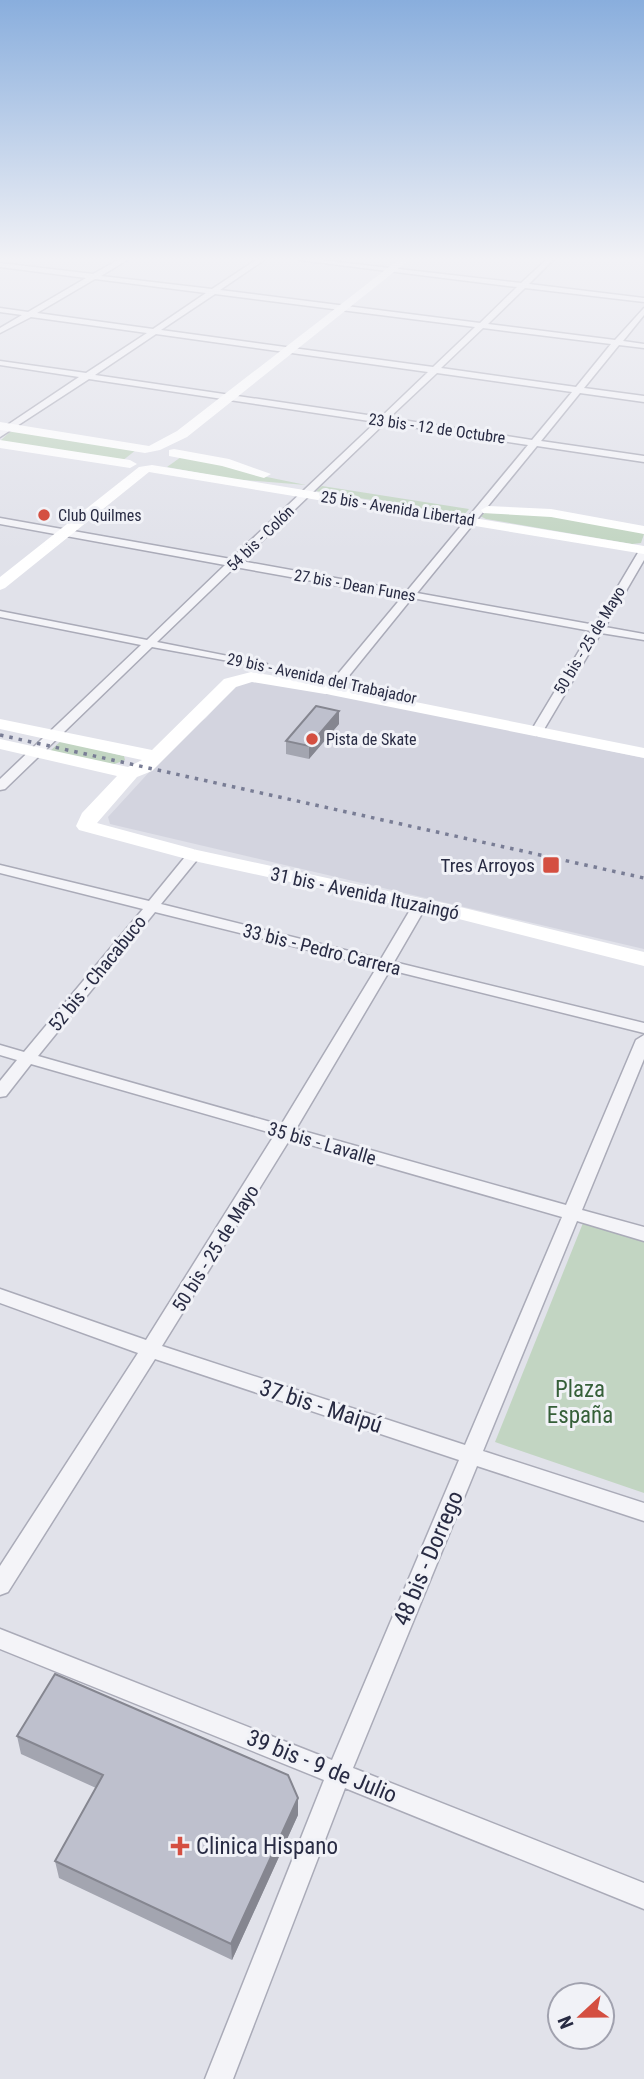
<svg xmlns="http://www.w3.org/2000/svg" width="644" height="2079" font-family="'Roboto Condensed',sans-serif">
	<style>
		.built { fill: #d3d4df }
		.green { fill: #c2d5c2 }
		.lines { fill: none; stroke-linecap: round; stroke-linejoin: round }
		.street-casing { stroke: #aaabb8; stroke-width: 3 }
		.street { fill: #f4f4f8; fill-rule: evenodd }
		.secondary { fill: #fff; fill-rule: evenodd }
		.rail { stroke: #797d95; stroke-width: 3.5; stroke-dasharray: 3.5 6; stroke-linecap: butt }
		.wall { fill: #a3a5b0 }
		.shaded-wall { fill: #858690 }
		.building { fill: #bec0cd; stroke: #858690; stroke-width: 2 }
		.poi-dot { fill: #d44f41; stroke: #f1f2f7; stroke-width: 2.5 }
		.labels { text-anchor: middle; stroke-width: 6; stroke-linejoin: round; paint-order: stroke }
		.far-street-label { font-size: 16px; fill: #282b43; stroke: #f1f2f7 }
		.far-poi-label { font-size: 16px; fill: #282b43; stroke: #f1f2f7; text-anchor: start }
		.poi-label { font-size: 19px; fill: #282b43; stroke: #f1f2f7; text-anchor: end }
		.street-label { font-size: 19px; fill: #282b43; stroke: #f1f2f7 }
		.near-park-label { font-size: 23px; fill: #355f38; stroke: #f1f2f7 }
		.near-street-label { font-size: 23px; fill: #282b43; stroke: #f1f2f7 }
		.near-poi-label { font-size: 23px; fill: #282b43; stroke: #f1f2f7; text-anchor: start }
	</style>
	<rect width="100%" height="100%" fill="#e1e2ea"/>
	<path class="built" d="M 246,681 L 304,688 L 644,758 L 644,949 L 110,824 L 108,817 L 185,733 L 206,718 L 236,685 Z"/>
	<path class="green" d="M 12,430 L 136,450 L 122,461 L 0,441 Z
		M 181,457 L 220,464 L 262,476 L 306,485 L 232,479 L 167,467 Z
		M 322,486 L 469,509 L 464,515 L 316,491 Z
		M 485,513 L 545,515 L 639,532 L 644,534 L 641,543 L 632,544 L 486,519 L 480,516 Z
		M 61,741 L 124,756 L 125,760 L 112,765 L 50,751 Z
		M 583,1223 L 644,1241 L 644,1493 L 495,1442 Z"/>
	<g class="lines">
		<defs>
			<path id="street" d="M 118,260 L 127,260 L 101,276 L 212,289 L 256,260 L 264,260 L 220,290 L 480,323 L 517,287 L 299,260 L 320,260 L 521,283 L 546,260 L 553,260 L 529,284 L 644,298 L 644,302 L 525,288 L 488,324 L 615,340 L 644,308 L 644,315 L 623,341 L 644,344 L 644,348 L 619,345 L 584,388 L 644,396 L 644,402 L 580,393 L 541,441 L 644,456 L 644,462 L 537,446 L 417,593 L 595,625 L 639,551 L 644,548 L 644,560 L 605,627 L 644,634 L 644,640 L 601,633 L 543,731 L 537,735 L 531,731 L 591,631 L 412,598 L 335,693 L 327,693 L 327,687 L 402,597 L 235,567 L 157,642 L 263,663 L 267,664 L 267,668 L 152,647 L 5,789 L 0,790 L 0,779 L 141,645 L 0,617 L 0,611 L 147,640 L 225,565 L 0,524 L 0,518 L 231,559 L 376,422 L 89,379 L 0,437 L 0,430 L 79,377 L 0,365 L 0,361 L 86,373 L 147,333 L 31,317 L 0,333 L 0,328 L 22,315 L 0,312 L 0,308 L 28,312 L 86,278 L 0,267 L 0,263 L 93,274 ZM 95,279 L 206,293 L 153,329 L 37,313 ZM 215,294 L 475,327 L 433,367 L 161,330 ZM 483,328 L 611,344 L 576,387 L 441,368 ZM 156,334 L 428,372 L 381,417 L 95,375 ZM 437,373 L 572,392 L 532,440 L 389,418 ZM 385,423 L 528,445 L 407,591 L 241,561 Z
				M 194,851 L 201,855 L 161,904 L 381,959 L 413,905 L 420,901 L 427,905 L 394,962 L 644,1023 L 644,1033 L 390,970 L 296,1129 L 566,1205 L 636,1040 L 644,1035 L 644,1059 L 582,1210 L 644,1227 L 644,1241 L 577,1221 L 483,1451 L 644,1503 L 644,1521 L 477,1466 L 353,1768 L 644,1883 L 644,1909 L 345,1788 L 233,2079 L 205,2079 L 324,1780 L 0,1649 L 0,1629 L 332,1760 L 459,1460 L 155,1359 L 8,1592 L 0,1595 L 0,1566 L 138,1353 L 0,1303 L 0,1289 L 146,1340 L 275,1134 L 31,1064 L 6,1096 L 0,1097 L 0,1081 L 17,1060 L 0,1055 L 0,1045 L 24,1052 L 143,909 L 0,873 L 0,865 L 149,901 L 189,852 ZM 155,912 L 377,967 L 281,1125 L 38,1056 ZM 290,1139 L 562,1217 L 465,1445 L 162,1346 Z"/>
		</defs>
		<use href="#street" class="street-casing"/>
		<use href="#street" class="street"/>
		<path class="secondary" d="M 398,260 L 409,260 L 187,437 L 160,450 L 145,453 L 0,430 L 0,422 L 149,446 L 177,431 Z
			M 0,440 L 130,460 L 137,464 L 130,468 L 0,448 Z
			M 174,449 L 229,459 L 271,474 L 264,478 L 222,466 L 169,456 L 169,450 Z
			M 152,465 L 644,546 L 644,554 L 149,472 L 5,588 L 0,590 L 0,577 L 139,467 Z
			M 488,506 L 551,509 L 644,526 L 644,534 L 551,517 L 483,513 L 481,510 Z
			M 251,672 L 331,685 L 644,748 L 644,758 L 331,695 L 252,682 L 236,687 L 152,771 L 137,777 L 97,823 L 197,850 L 448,904 L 644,952 L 644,966 L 447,916 L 194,861 L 79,830 L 76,826 L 82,813 L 117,776 L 0,749 L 0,739 L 128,767 L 142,760 L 0,729 L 0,719 L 152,750 L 224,679 Z"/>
		<path class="rail" d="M 0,735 L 644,878"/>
	</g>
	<path class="wall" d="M 339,724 L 309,759 L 286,754 L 286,741 Z
		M 17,1736 L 298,1798 L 298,1815 L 232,1960 L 59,1878 L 55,1861 L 96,1788 L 21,1754 Z"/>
	<path class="shaded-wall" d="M 339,711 L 339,724 L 309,759 L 309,746 Z
		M 298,1798 L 298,1815 L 232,1960 L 231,1944 Z"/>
	<path class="building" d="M 316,706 L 339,711 L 309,746 L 286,741 Z
		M 55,1674 L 288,1775 L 298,1798 L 231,1944 L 55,1861 L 103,1775 L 17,1736 Z"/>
	<linearGradient id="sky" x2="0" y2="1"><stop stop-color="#89aedd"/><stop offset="0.47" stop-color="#f2f2f6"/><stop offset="1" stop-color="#f2f2f6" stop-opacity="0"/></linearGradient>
	<rect width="644" height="551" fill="url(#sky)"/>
	<g class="poi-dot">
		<circle cx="44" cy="515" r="7"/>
		<circle cx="312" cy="739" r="7"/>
		<rect x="542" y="856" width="18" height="18" rx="3.5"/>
		<path d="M176.5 1835.5h7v7h7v7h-7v7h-7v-7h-7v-7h7z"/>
	</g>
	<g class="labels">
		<g class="far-street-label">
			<text transform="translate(437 428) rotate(8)" y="6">23 bis - 12 de Octubre</text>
			<text transform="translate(398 508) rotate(9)" y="6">25 bis - Avenida Libertad</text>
			<text transform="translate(260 538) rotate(-44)" y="6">54 bis - Colón</text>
			<text transform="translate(355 585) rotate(10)" y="6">27 bis - Dean Funes</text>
			<text transform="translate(589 640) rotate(-59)" y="6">50 bis - 25 de Mayo</text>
			<text transform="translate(322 678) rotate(12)" y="6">29 bis - Avenida del Trabajador</text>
		</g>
		<g class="far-poi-label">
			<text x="58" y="521">Club Quilmes</text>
			<text x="326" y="745">Pista de Skate</text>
		</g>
		<g class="poi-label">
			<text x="535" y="872">Tres Arroyos</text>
		</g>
		<g class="street-label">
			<text transform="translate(365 893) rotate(12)" y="7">31 bis - Avenida Ituzaingó</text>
			<text transform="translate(322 949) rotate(14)" y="7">33 bis - Pedro Carrera</text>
			<text transform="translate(97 973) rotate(-51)" y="7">52 bis - Chacabuco</text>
			<text transform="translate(322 1143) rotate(16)" y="7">35 bis - Lavalle</text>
			<text transform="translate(215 1248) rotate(-58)" y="7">50 bis - 25 de Mayo</text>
		</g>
		<g class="near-park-label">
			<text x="580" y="1397">Plaza<tspan x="580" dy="26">España</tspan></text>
		</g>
		<g class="near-street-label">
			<text transform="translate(321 1406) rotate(18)" y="8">37 bis - Maipú</text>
			<text transform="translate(428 1558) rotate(-67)" y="8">48 bis - Dorrego</text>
			<text transform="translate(322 1766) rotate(22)" y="8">39 bis - 9 de Julio</text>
		</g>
		<g class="near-poi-label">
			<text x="196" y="1854">Clinica Hispano</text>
		</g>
	</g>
	<g transform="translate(581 2016) rotate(248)"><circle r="33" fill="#f1f2f7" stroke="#a1a2af" stroke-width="2"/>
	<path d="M0-5L12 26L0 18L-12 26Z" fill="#d44f41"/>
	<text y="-10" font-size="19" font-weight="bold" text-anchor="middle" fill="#282b43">N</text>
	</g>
</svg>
